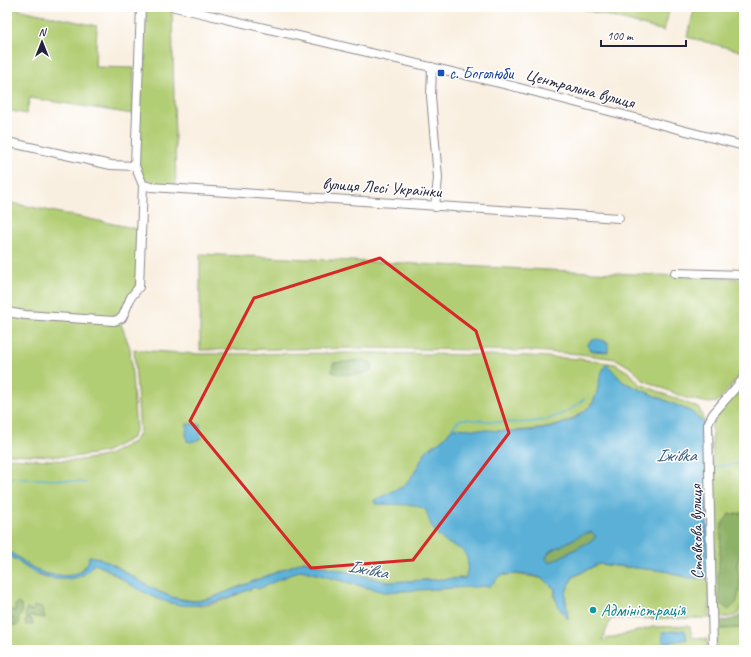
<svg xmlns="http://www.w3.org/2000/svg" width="751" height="657" font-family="Caveat,sans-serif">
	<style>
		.green { fill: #b2ce75; stroke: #6a7858 }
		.forest { fill: #8db166; stroke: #586a50 }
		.water { fill: #5ab0d7; stroke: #3e6989; fill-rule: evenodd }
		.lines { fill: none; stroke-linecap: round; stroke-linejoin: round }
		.stream { stroke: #5ab0d7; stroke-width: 1.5 }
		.minor-casing { stroke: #8e888e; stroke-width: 10 }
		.minor { stroke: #fff; stroke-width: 8 }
		.marked { fill: none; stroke: #d62828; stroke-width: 3; stroke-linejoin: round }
		.transit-dot { fill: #1a4fb4; stroke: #fff; stroke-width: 1.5 }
		.culture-dot { fill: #0f9aa8; stroke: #fff; stroke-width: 1.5 }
		.labels { text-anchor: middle; stroke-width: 3; stroke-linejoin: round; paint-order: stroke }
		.transit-label { font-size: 17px; fill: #164399; stroke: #fff; text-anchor: start }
		.street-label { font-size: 17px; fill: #22223b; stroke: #fff }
		.culture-label { font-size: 17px; fill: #0d838f; stroke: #fff; text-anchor: start }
		.water-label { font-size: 18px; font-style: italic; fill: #385b79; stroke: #fff }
	</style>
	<rect width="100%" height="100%" fill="#fff"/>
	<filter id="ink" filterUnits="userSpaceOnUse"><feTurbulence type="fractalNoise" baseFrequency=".025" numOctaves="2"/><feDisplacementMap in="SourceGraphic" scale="8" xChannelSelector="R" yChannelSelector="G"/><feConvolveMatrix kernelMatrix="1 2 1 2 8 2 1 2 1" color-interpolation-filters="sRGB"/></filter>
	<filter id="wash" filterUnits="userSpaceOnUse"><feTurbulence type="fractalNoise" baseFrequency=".012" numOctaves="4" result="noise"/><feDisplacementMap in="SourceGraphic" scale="16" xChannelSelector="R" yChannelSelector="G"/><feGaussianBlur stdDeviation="0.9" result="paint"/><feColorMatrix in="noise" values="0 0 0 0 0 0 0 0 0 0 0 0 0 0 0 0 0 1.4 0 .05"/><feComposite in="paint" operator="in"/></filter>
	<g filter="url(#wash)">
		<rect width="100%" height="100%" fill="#f9efe0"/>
		<path class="green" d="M 7,7 L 97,26 L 95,67 L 134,68 L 133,114 L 30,98 L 26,114 L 7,110 Z
			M 146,7 L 154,7 L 172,11 L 176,186 C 152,184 146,189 137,164 L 143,12 Z
			M 575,7 L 670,7 L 664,31 Z
			M 695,7 L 744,7 L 744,52 L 687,37 Z
			M 7,202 L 138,229 L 137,285 L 119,318 L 7,310 Z
			M 200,254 L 744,279 L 744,371 L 717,402 L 709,403 L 686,398 L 643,380 L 633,369 L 616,359 L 580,354 L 532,351 L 365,348 L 200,350 Z
			M 7,314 L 121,324 L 130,348 L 136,430 L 132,438 L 105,452 L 74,457 L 7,454 Z
			M 134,350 L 198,354 L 365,353 L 531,356 L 580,359 L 615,364 L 630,373 L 640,384 L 699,408 L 705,424 L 710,618 L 611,619 L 602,640 L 653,627 L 687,626 L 690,627 L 692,637 L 707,639 L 708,650 L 7,650 L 7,554 L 34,573 L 45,578 L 63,579 L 84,574 L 94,564 C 109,568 117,578 131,584 C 139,588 195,606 201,606 C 219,604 238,594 255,587 L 258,589 L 301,570 L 384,592 L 514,574 L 535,577 L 543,579 L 555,589 L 554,597 L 568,618 L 565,594 L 573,577 L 598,564 L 665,571 L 689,578 L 692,412 L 623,382 L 607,365 L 606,394 C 592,404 579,417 563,423 C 545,430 527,430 508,431 L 484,566 L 465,578 L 388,582 L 304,561 L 211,598 L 196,601 L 175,598 L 153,589 L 113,564 L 88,563 L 80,572 L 68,576 L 46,574 L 33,568 L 7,550 L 7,458 L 74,461 L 106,456 L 135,441 L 140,431 Z
			M 744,384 L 744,594 L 739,613 L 735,616 L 715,619 L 712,425 L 716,416 Z
			M 744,628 L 744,650 L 716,650 L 716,629 Z"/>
		<path class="forest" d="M 363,360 L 372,363 L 373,369 C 360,376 346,376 332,372 L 333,363 Z
			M 743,513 L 744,545 L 737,563 L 740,586 L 737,602 L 729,610 L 720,603 L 718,575 L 722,524 L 729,514 Z
			M 592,532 L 596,536 L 593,540 L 549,563 L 546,558 L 549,552 L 583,534 Z
			M 18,603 L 21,605 L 22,613 L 18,619 L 20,622 L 18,625 L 14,626 L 13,624 L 14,619 L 10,619 L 11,616 L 7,612 L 7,609 L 15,611 L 15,605 Z
			M 34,606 L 42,608 L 45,618 L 30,616 L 29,618 L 32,620 L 33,624 L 26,625 L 25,622 L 27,619 C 25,616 25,611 27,609 L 31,611 L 33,610 Z
			M 744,611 L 744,628 L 716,629 L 715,622 C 726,620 738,621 744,611 Z"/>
		<path class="water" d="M 597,339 L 608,342 L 608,352 L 593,351 L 589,349 L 588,344 L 591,340 Z
			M 607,364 L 623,382 L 692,412 L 705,424 L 709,578 L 689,578 L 665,571 L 598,564 L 573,577 L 565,594 L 568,619 C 560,611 554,601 555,589 C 551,586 547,582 543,579 C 531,573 514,574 501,575 L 490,586 L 384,592 L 301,570 L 258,589 L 255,587 C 203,608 183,616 131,585 C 118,577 108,568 94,564 C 91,568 88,572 83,575 C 69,582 49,580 35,573 C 25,568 17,560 7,554 L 7,550 L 33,568 L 46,574 L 68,576 L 80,572 L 88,563 L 89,556 C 102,557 114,565 125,572 C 145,584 171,602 196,601 C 200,601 206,599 211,598 L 304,561 L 388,582 L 465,578 C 468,570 470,559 463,551 C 458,546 448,545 443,540 C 433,532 429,522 426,510 L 415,505 L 375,504 L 374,500 L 404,486 L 414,473 L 426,451 L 444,438 L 452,428 C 497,429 555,442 590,406 C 601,394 596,375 607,364 ZM 591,532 L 596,536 L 593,540 L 549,563 L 546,558 L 549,552 L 583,534 Z
			M 187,424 L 200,424 L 201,439 L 191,442 L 187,441 L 186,434 Z
			M 685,630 L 687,639 L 665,643 L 663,643 L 662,632 Z"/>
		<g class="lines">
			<path class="stream" d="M 452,428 L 459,420 L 465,419 C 495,421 532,428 561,414 C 570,410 577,405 584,399
				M 713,467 L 744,463
				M 7,478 L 64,480 L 86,483"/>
		</g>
	</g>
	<g filter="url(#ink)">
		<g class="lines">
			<defs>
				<path id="minor" d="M 175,7 L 516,87 L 744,146
					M 432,67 L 431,96 L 438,178 L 435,207
					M 7,142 L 111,165 L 135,166 L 143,185 L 151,187 L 619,218
					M 135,166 L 141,7
					M 675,273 L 744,275
					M 7,312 L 25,315 L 114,321 L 122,318 L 131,297 L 139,287 L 143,185
					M 713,650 L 708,424 L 713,414 L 744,378"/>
			</defs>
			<use href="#minor" class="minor-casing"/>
			<use href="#minor" class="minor"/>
		</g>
	</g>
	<path class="marked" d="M 380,258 L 476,331 L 509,433 L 413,560 L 311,568 L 190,421 L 254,298 Z"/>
	<rect class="transit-dot" x="437" y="69" width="8" height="8" rx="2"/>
	<circle class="culture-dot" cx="593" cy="610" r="4"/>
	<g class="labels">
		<g class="transit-label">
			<text x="449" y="79">с. Боголюби</text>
		</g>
		<g class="street-label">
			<text transform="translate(580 88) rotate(15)" y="6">Центральна вулиця</text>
			<text transform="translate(382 187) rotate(4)" y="6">вулиця Лесі Українки</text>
			<text transform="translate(696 532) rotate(-91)" y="6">Ставкова вулиця</text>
		</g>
		<g class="culture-label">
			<text x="601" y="616">Адміністрація</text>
		</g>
		<g class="water-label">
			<text x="676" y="461">Іжівка</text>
			<text transform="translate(368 569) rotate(11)" y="6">Іжівка</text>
		</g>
	</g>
	<rect width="751" height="657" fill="none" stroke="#fff" stroke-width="24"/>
	<g transform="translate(42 42)" stroke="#ffffff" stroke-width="3" paint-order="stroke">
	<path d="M0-3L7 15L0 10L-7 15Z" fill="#22223b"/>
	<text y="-6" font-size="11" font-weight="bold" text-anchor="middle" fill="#22223b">N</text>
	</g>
	<path d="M601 40v6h85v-6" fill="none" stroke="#22223b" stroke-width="2"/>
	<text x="607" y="40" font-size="12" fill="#22223b" stroke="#ffffff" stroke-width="3" paint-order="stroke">100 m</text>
</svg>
